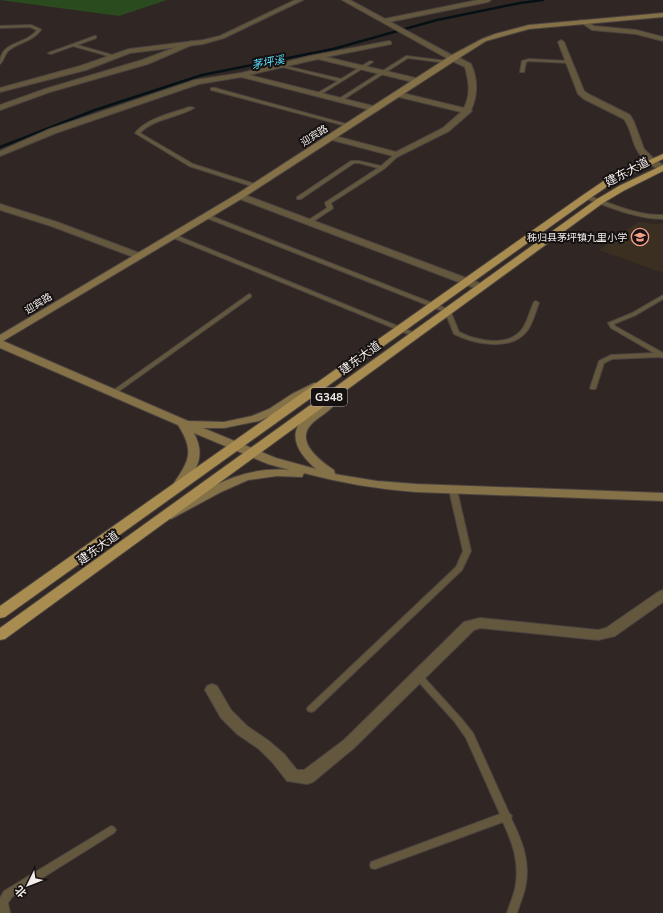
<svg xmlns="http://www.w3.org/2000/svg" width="663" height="913" font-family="'Nunito Sans','Noto Sans SC',sans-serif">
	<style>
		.education { fill: #3a2f20 }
		.green { fill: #2a4b1e }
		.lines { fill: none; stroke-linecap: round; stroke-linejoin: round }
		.stream { stroke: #051114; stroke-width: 2.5 }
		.service-casing { stroke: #4b4340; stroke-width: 2 }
		.minor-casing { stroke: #4b4340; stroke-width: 2 }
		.tertiary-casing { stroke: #4b4340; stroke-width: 2 }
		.secondary-casing { stroke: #4b4340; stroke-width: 2 }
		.trunk-casing { stroke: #4b4340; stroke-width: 2 }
		.service { fill: #63573e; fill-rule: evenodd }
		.minor { fill: #63573e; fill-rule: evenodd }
		.tertiary { fill: #63573e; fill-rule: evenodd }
		.secondary { fill: #847147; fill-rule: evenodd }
		.trunk { fill: #a88c50; fill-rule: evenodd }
		.labels { text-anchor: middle; stroke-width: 4; stroke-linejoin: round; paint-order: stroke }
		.far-street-label { font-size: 10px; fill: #f2ecea; stroke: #151110 }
		.far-poi-label { font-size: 10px; fill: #f2ecea; stroke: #151110; text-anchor: end }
		.far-water-label { font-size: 11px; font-style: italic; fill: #57dcfe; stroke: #151110 }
		.shield { fill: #151110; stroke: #b0aaa9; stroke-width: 1 }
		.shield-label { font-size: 11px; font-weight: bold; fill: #f2ecea }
		.street-label { font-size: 12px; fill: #f2ecea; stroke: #151110 }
	</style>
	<rect width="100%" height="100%" fill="#302724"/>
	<path class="education" d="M 638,222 L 655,224 L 663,223 L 663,273 L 599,250 Z"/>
	<path class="green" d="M 0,0 L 167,0 L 119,16 Z"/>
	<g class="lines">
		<path class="stream" d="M 0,147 L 95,110 L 202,75 L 333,49 L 437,20 L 520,3 L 543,0"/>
		<defs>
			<path id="service" d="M 31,25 L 40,29 L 41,30 C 32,42 19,42 8,51 C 4,55 4,61 0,64 C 0,40 25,46 37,30 L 30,27 L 0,28 L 0,26 Z
				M 95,36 L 96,36 L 96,38 L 77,45 L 112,55 L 112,57 L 73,46 L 51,54 L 48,53 Z
				M 406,56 L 447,61 L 449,62 L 447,63 L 408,58 L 341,101 L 337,100 Z
				M 529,59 L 569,61 L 571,62 L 569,63 L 529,61 L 526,62 L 524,72 L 520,72 L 522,61 Z
				M 370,61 L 373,62 L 318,96 L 316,95 L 316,94 L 338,81 L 279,66 L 281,65 L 341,79 Z
				M 211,88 L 215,88 L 350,125 L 346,126 L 211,90 Z
				M 190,107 L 194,108 C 178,118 154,118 140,133 L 193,164 L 258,185 L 258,187 L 254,187 L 189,166 L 135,133 C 147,118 172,113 190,107 Z
				M 395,154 L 399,155 L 384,169 L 331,203 L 333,208 L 332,209 L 311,223 L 307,223 L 307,221 L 327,208 L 325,203 L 326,202 L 378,168 L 359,163 L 354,163 L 301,199 L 297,199 L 297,197 L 351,161 L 359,161 L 381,166 Z
				M 586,195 C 612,203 636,216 663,215 L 663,219 C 636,219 610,207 584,198 L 583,197 Z
				M 206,214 L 450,310 L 459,332 C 477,341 509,348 523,328 C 528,320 530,310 534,302 L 536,301 L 539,303 C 535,313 533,323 527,331 C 511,352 474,344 454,334 L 445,312 L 204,217 L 204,215 Z
				M 173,234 L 417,334 L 418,335 L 417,336 L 413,336 L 171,237 L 170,236 Z
				M 249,294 L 251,295 L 251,297 L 115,394 L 111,394 L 110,393 L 111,392 Z
				M 663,295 L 663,299 L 636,315 L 614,324 L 615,326 L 663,353 L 663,358 L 659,357 L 612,359 L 604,363 L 596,388 L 595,389 L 591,389 L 590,388 L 599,361 L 611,355 L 654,353 L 611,328 L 608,323 L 632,313 Z
				M 450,488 L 456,488 L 457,490 L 471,551 L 462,570 L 314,711 L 311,712 L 308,711 L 307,709 L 308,707 L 456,567 L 463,551 L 449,490 Z
				M 418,673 L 421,674 L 460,717 L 473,733 L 509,813 L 512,816 L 511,818 C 521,839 530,859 526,883 C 525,893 520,903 517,913 L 507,913 C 510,903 515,893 516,883 C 519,860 512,842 503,822 L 375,869 L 371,868 L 370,865 L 371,862 L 500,814 L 466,738 L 454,721 L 415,678 L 414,676 L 415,674 Z
				M 111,826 L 114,827 L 116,830 L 114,833 L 12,897 L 8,903 L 10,913 L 0,913 L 0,898 L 4,891 Z"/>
			<path id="minor" d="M 478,0 L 491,0 L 488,2 L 384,23 L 381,21 L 384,19 Z
				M 580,20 L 584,20 L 594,26 L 636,30 L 663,37 L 663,41 L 636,34 L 592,30 L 580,22 Z
				M 561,40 L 564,42 L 584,91 L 590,95 L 630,115 L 634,122 L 644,149 L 653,158 L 663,165 L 663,170 C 658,170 653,167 649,163 C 630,149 635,135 624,119 L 584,99 L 578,94 L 558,42 Z
				M 192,41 L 195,43 L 194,44 L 148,64 L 50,92 L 0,110 L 0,105 L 45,89 L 142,60 Z
				M 389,41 L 391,42 L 391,44 L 326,57 L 420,79 L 420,83 L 417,83 L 318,59 L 249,75 L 377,107 L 377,111 L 374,111 L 241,77 L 199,84 L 56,133 L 0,156 L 0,151 L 50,129 L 195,80 L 241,73 L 310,56 Z
				M 450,56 L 456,56 L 471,64 C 478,80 478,95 471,110 L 472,111 L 449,131 L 397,157 L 328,139 L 327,137 L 331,135 L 396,152 L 443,128 L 461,112 L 395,96 L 394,94 L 398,92 L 464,108 C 471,94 469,82 465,67 L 450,60 Z
				M 240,193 L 485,285 L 486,287 L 485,289 L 477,289 L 237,198 L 236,196 Z
				M 0,204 L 57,222 L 142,254 L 144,256 L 139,259 L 136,258 L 51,226 L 0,210 Z
				M 663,590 L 663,602 L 615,636 L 598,640 L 480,628 L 474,630 L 354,748 L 313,782 L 307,784 L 287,781 L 272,762 L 259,749 L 237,734 L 221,718 L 205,690 L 207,686 L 212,684 L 217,686 L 231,710 L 247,726 L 269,741 L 284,754 L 297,770 L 304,770 L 344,740 L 464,622 L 480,618 L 598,630 L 606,628 L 658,592 Z"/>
			<path id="tertiary" d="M 295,0 L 303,0 L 224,38 L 203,44 L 130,53 L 86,70 L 0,92 L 0,88 L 80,66 L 129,49 L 203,40 L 220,36 Z
				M 342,0 L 350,0 L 457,58 L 456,60 L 450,60 Z"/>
			<path id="secondary" d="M 663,13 L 663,17 L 529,29 L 486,41 L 456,60 L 243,198 L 3,341 L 188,421 L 224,422 L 252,416 L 269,409 L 292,394 L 314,383 L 322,383 L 324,385 L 322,387 L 300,398 L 277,413 L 259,421 L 224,428 L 203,428 L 276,458 L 316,469 C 301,456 286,437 303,419 C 308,414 315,411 320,406 C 327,401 331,394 337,388 L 345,388 L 347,390 C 341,397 335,405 328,411 C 322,416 314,420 309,427 C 297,444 322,462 334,470 L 335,474 L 340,475 L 377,481 L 416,484 L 663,493 L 663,501 L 416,492 C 377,489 341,483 304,473 L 302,477 L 277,476 L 248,480 L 221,492 L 171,519 L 167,518 L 165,515 L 167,512 C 209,489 238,466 290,470 L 268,464 L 194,433 C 206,456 197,469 182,489 L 174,489 L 172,486 C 188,462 196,453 178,425 L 0,348 L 0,335 L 237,194 L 450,56 L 482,39 L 495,34 L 529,25 Z"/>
			<path id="trunk" d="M 663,154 L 663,159 L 611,184 L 589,199 L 5,617 L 0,618 L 0,606 L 583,195 L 605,180 Z
				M 663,165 L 663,171 L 625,190 L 603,203 L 5,639 L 0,640 L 0,628 L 597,199 L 619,186 Z"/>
		</defs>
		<use href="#service" class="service-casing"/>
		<use href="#minor" class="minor-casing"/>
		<use href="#tertiary" class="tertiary-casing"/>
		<use href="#secondary" class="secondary-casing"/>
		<use href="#trunk" class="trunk-casing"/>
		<use href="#service" class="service"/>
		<use href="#minor" class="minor"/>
		<use href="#tertiary" class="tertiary"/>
		<use href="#secondary" class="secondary"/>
		<use href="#trunk" class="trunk"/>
	</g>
	<defs>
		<symbol id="school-ring" viewBox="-11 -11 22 22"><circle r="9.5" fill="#151110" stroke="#f49e8a" stroke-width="1.5"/><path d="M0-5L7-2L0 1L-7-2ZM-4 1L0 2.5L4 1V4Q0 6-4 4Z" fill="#f49e8a"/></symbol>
	</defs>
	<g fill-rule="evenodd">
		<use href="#school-ring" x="630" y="227" width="20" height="20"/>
	</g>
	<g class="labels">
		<g class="far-street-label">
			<text transform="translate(314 135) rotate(-33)" y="4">迎宾路</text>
			<text transform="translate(38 303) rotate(-31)" y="4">迎宾路</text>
		</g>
		<g class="far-poi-label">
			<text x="627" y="241">秭归县茅坪镇九里小学</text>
		</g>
		<g class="far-water-label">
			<text transform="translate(268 62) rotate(-11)" y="4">茅坪溪</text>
		</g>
		<rect class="shield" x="311" y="388" width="36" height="18" rx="3"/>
		<g class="shield-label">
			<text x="329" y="401">G348</text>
		</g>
		<g class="street-label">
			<text transform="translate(627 172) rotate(-28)" y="4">建东大道</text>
			<text transform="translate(360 358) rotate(-36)" y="4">建东大道</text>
			<text transform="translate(98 548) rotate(-36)" y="4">建东大道</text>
		</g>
	</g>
	<g transform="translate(28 885) rotate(227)" stroke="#151110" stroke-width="3" paint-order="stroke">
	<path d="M0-3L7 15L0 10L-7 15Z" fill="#f2ecea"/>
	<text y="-6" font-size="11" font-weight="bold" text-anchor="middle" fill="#f2ecea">北</text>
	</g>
</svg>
